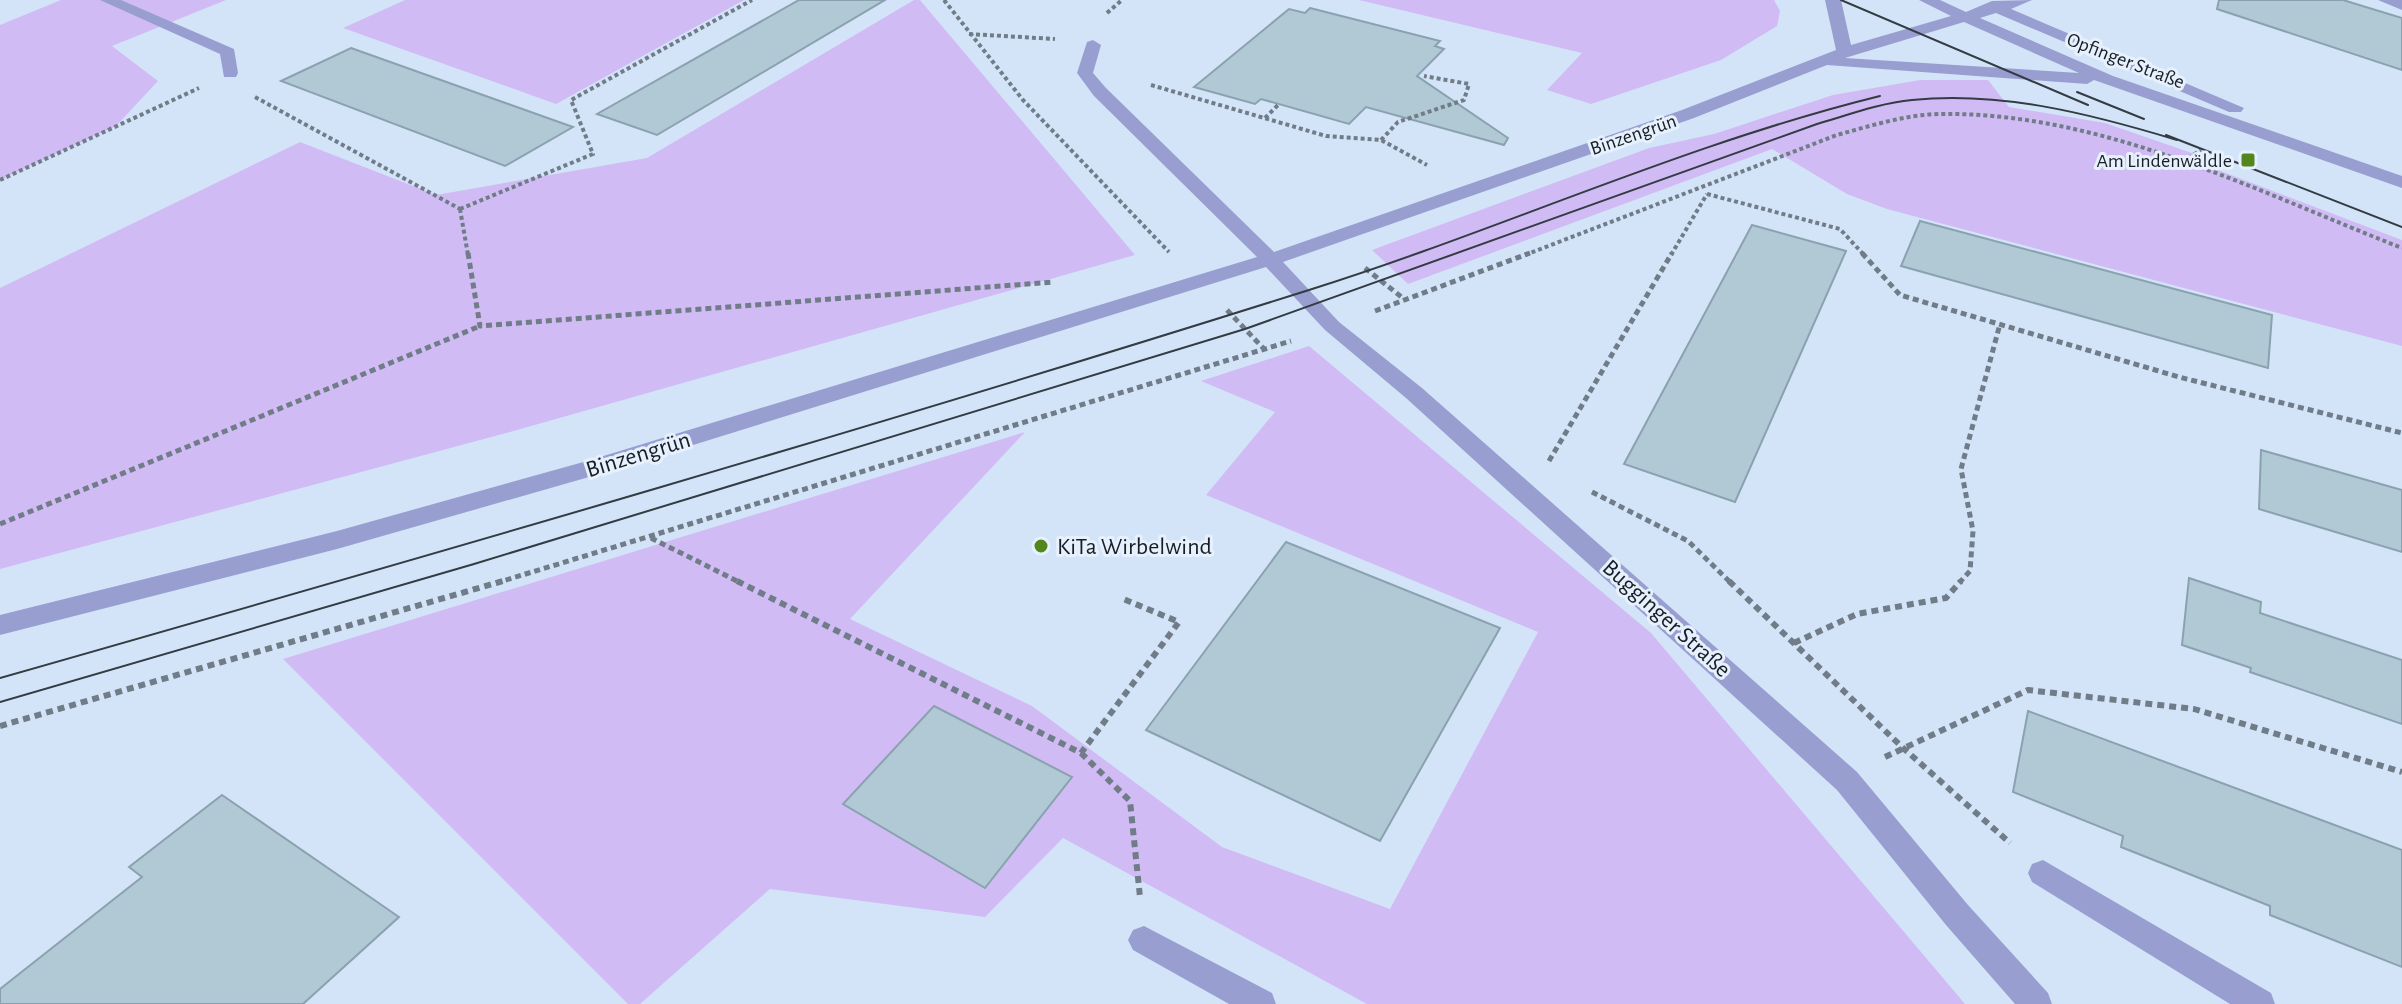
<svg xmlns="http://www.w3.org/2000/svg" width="2402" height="1004" font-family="'Alegreya Sans',sans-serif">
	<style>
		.green { fill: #d1bbf4 }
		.building { fill: #b0c9d5; stroke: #8aa2af; stroke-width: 2 }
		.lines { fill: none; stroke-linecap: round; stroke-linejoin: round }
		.path-far2 { stroke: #717c89; stroke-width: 4; stroke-dasharray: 4 3; stroke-linecap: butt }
		.path-far1 { stroke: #717c89; stroke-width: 5; stroke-dasharray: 6 4; stroke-linecap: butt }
		.path { stroke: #717c89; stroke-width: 6; stroke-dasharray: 7 5; stroke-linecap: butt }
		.minor { fill: #989fd0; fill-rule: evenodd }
		.tram { stroke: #333b43; stroke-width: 2 }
		.poi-dot { fill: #53861d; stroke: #e7f1fd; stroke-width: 3 }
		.labels { text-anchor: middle; stroke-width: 6; stroke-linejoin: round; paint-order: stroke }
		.far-street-label { font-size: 20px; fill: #181e25; stroke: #e7f1fd }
		.far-poi-label { font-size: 20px; fill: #181e25; stroke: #e7f1fd; text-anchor: end }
		.street-label { font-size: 24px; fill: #181e25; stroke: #e7f1fd }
		.poi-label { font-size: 24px; fill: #181e25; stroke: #e7f1fd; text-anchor: start }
	</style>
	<rect width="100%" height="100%" fill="#d4e4f8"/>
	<path class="green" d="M 61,0 L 226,0 L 112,46 L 158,81 L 116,126 L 0,180 L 0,25 Z
		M 405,0 L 744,0 L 556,104 L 343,28 Z
		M 914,0 L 920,0 L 1135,255 L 510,432 L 0,569 L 0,288 L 300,142 L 436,195 L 647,158 Z
		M 1359,0 L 1774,0 L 1780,11 L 1777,26 L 1721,60 L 1591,104 L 1547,90 L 1582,53 Z
		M 1920,80 L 1988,80 L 2009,107 L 2105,123 L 2215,161 L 2210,167 L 2402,240 L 2402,346 L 1887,209 L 1847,194 L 1772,149 L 1408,284 L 1372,250 L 1649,148 L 1714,134 L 1833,95 Z
		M 1309,346 L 1651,633 L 1965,1004 L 1367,1004 L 1063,838 L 985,917 L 770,889 L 640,1004 L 628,1004 L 283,659 L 1025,432 L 850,619 L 1032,706 L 1222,847 L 1390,909 L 1538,632 L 1206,495 L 1275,412 L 1201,381 Z"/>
	<path class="building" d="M 799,0 L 885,0 L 657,135 L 597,114 Z
		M 2219,0 L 2343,0 L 2402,18 L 2402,70 L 2217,9 Z
		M 1310,8 L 1440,41 L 1435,46 L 1444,49 L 1417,76 L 1508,138 L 1504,145 L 1366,107 L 1349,124 L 1261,99 L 1255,104 L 1194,87 L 1289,9 L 1305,13 Z
		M 351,48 L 424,74 L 573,127 L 505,166 L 281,81 Z
		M 1920,221 L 2272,315 L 2268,368 L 1901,266 Z
		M 1752,225 L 1846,251 L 1735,502 L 1624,464 Z
		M 2261,450 L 2402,490 L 2402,552 L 2259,509 Z
		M 1286,542 L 1500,628 L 1380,841 L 1146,730 Z
		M 2189,578 L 2261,602 L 2260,613 L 2402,660 L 2402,724 L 2250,672 L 2251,668 L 2182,645 Z
		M 934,706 L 1072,777 L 985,888 L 843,804 Z
		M 2028,711 L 2402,850 L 2402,967 L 2270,915 L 2270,906 L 2121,847 L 2123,836 L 2013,792 Z
		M 222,795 L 399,917 L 303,1004 L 0,1004 L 0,989 L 142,877 L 129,867 Z"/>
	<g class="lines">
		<path class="path-far2" d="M 944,0 L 1023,100 L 1169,252
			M 1107,13 L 1122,0
			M 969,34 L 1055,39
			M 1151,85 L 1326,136 L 1381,140 L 1427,165
			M 255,97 L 460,209
			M 1265,118 L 1279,104
			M 1381,140 L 1398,122 L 1464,100 L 1469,84 L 1424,76
			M 2192,157 L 2212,164
			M 2182,162 L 2201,150
			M 0,180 L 199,88
			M 1707,194 L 1840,229 L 1864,255
			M 460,209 L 468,255
			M 460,209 L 593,154 L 571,100 L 752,0
			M 1525,255 L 1837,135 C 1870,126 1904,115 1938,114 C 2099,111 2254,190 2402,248
			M 1671,255 L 1707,194"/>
		<path class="path-far1" d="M 468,253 L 480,326 L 1054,282
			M 1862,253 L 1900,295 L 2179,377 L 2402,433
			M 1365,268 L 1404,299
			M 1227,310 L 1265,350
			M 1375,311 L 1530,253
			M 1549,461 L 1672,253
			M 1592,492 L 1688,541 L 1731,583
			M 0,524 L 480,326
			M 651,538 L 741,583
			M 496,583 L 1291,341
			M 1959,583 L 1970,571 L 1973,531 L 1961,469 L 2000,324"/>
		<path class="path" d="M 737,581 L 1081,753 L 1179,622 L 1121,598
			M 1729,581 L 1902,747 L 2010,843
			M 1794,643 L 1857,614 L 1946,598 L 1961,581
			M 0,726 L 503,581
			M 1081,753 L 1130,801 L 1140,897
			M 1885,757 L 2028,690 L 2194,709 L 2402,772"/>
		<path class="minor" d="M 100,0 L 121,0 L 234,49 L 238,73 L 236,77 L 224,77 L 220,54 Z
			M 1825,0 L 1841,0 L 1851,45 L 1951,16 L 1919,0 L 1940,0 L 1966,12 L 1992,1 L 2032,0 L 2011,9 L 2244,108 L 2241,112 L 2229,112 L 1996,13 L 1980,18 L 2113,76 L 2402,176 L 2402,188 L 2094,80 L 2087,84 L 1827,65 L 1694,118 L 1283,262 L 1339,322 L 1422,388 L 1857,772 L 1968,905 L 2048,993 L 2052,1004 L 2015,1004 L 1946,925 L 1837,790 L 1406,398 L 1325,330 L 1266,267 L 603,473 L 337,549 L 0,635 L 0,615 L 337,531 L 587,461 L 1257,257 L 1094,96 L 1077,73 L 1087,42 L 1093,40 L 1101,45 L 1093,73 L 1106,88 L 1274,252 L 1682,110 L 1836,50 ZM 1964,22 L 2079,73 L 1845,58 Z
			M 2378,0 L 2402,0 L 2402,10 Z
			M 2043,860 L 2271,993 L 2275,1004 L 2230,1004 L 2032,882 L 2028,873 L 2032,864 Z
			M 1144,926 L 1272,993 L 1276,1004 L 1229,1004 L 1133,950 L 1128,940 L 1133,930 Z"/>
		<path class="tram" d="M 1841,0 L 2088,105
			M 2077,92 L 2144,119
			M 2166,135 L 2402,227
			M 0,678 C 438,553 875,427 1309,290 C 1500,230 1685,144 1880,96
			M 0,702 L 474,564 L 1245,329 L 1817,124 C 1848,115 1880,103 1912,100 C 2002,91 2091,114 2177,140"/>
	</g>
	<g class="poi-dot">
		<rect x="2240" y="152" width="16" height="16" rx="4"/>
		<circle cx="1041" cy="546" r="8"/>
	</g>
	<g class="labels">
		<g class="far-street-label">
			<text transform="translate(2126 60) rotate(21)" y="7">Opfinger Straße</text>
			<text transform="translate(1633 134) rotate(-19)" y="7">Binzengrün</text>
		</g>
		<g class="far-poi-label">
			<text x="2232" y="167">Am Lindenwäldle</text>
		</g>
		<g class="street-label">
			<text transform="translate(638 454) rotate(-17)" y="8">Binzengrün</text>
			<text transform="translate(1667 618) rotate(42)" y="8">Bugginger Straße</text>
		</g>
		<g class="poi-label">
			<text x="1057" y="554">KiTa Wirbelwind</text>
		</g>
	</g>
</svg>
